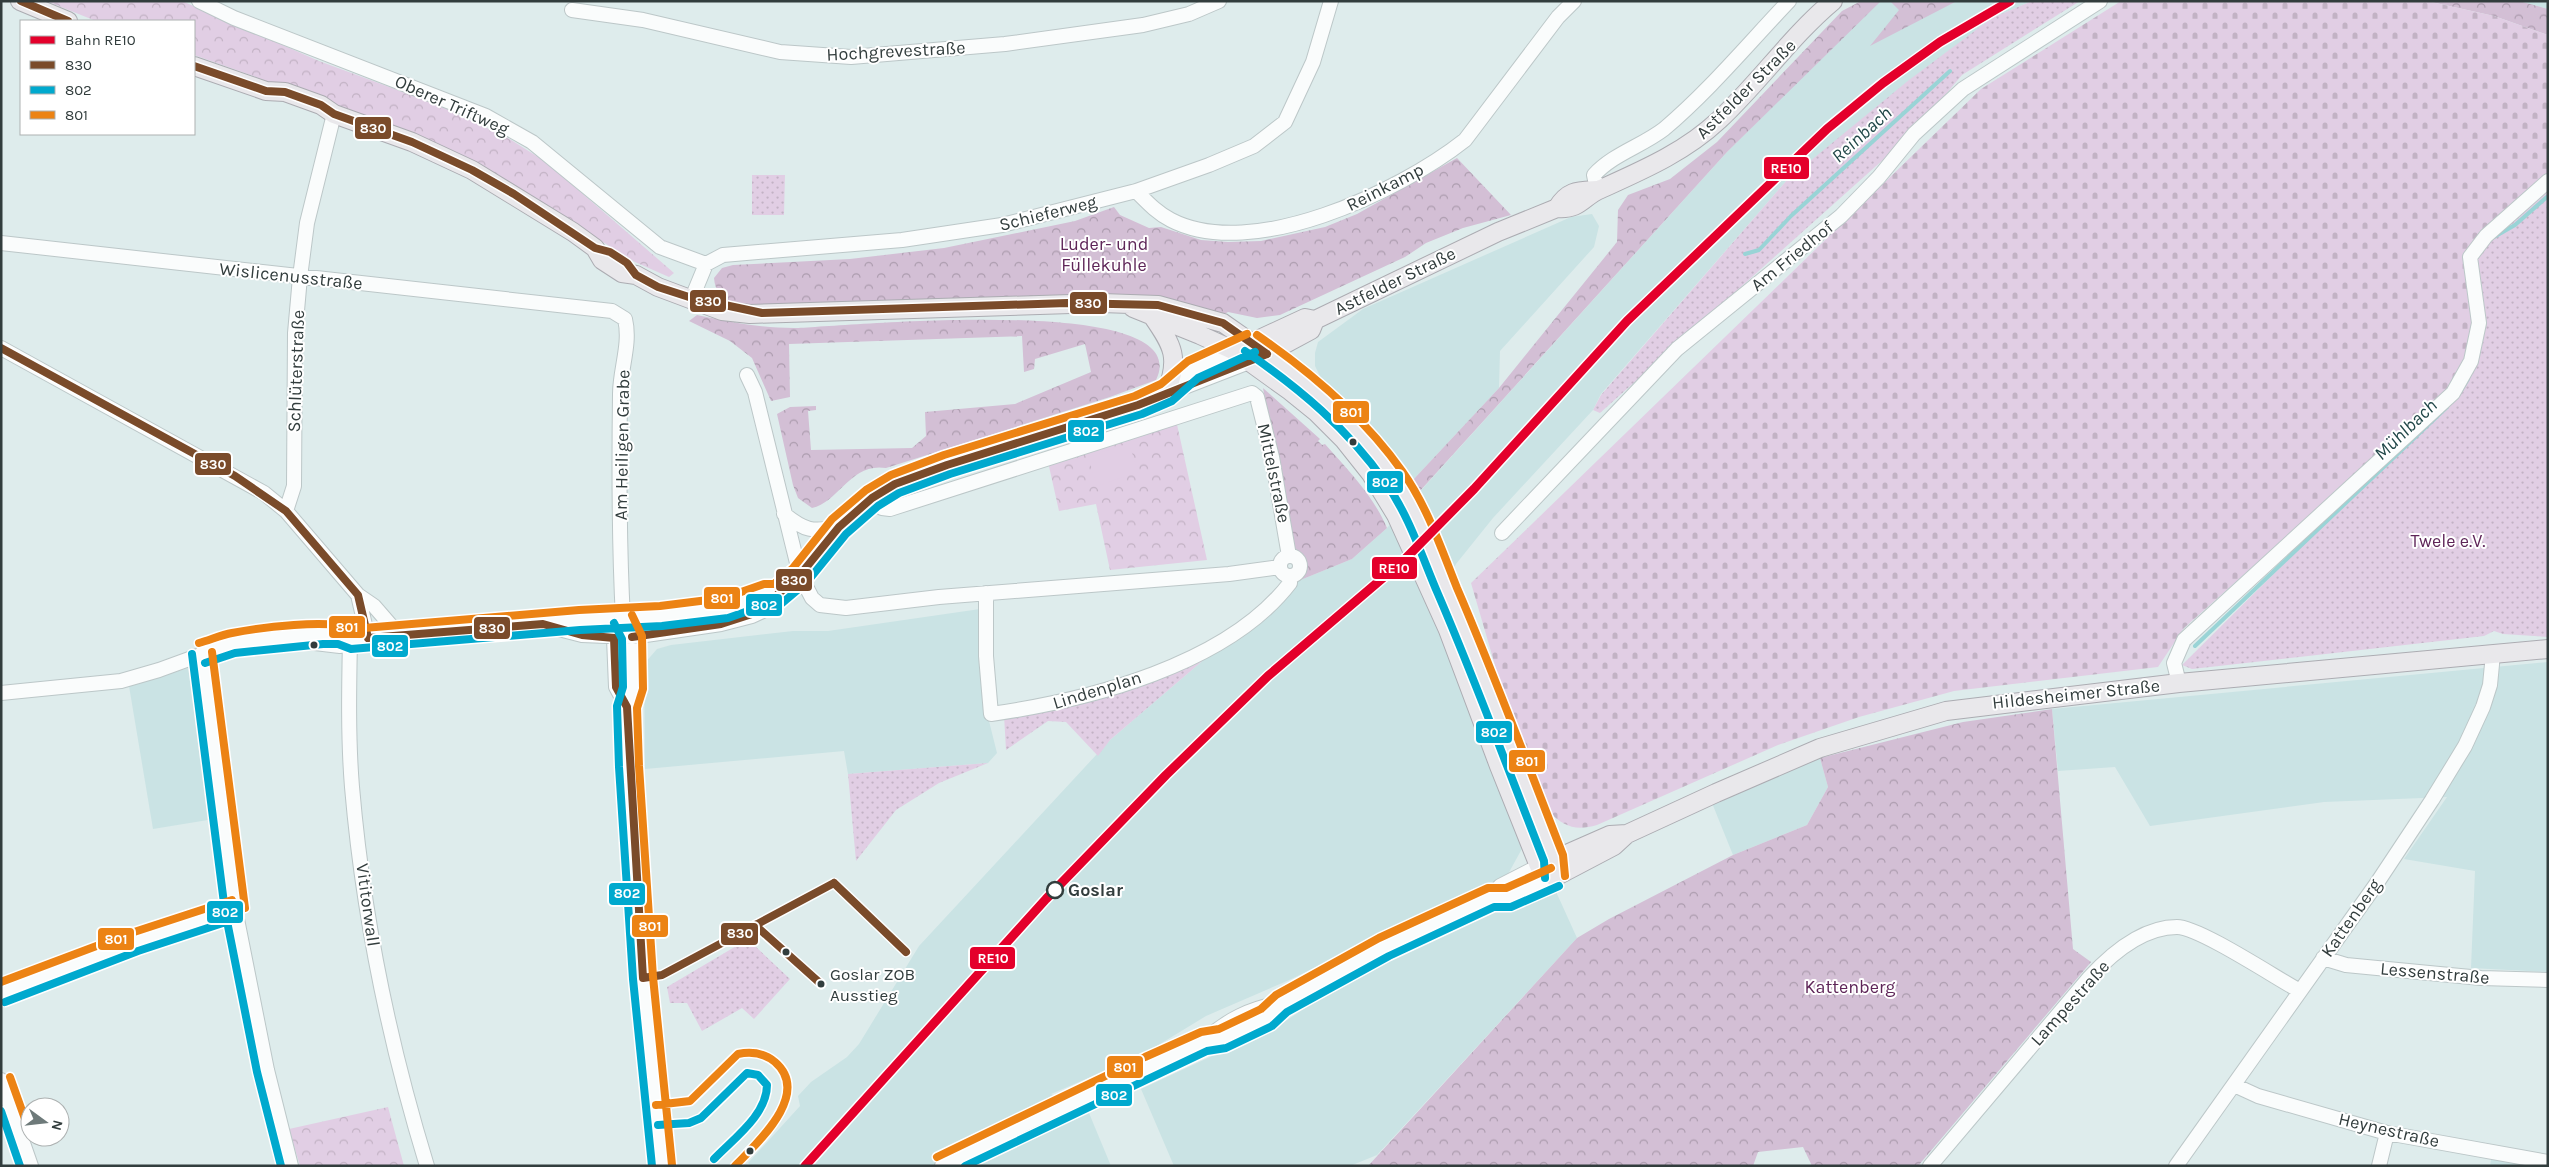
<svg xmlns="http://www.w3.org/2000/svg" width="2549" height="1167" font-family="Karla,sans-serif">
	<style>
		.built { fill: #cae3e4 }
		.grass { fill: url(#grass-dots) }
		.forest { fill: url(#forest-crowns) }
		.cemetery { fill: url(#cemetery-stones) }
		.park { fill: url(#park-crowns) }
		.pitch { fill: #e1cee4 }
		.lines { fill: none; stroke-linecap: round; stroke-linejoin: round }
		.stream { stroke: #99d4d6; stroke-width: 4 }
		.minor-casing { stroke: #bcc7c8; stroke-width: 16 }
		.major-casing { stroke: #acacb2; stroke-width: 20 }
		.minor { stroke: #fafcfc; stroke-width: 14 }
		.major { stroke: #e9e8eb; stroke-width: 18 }
		.bus-1-casing { stroke: #fff; stroke-width: 11 }
		.bus-2-casing { stroke: #fff; stroke-width: 11 }
		.bus-3-casing { stroke: #fff; stroke-width: 11 }
		.bus-1 { stroke: #7a4b2a; stroke-width: 8 }
		.bus-2 { stroke: #00a9ce; stroke-width: 8 }
		.bus-3 { stroke: #ec8314; stroke-width: 8 }
		.rail-1-casing { stroke: #fff; stroke-width: 12 }
		.rail-1 { stroke: #e4002b; stroke-width: 9 }
		.bus-dot { fill: #323d3d; stroke: #fff; stroke-width: 2 }
		.stop-dot { fill: #fff; stroke: #323d3d; stroke-width: 2.5 }
		.labels { text-anchor: middle; stroke-width: 4; stroke-linejoin: round; paint-order: stroke }
		.bus-label { font-size: 17px; fill: #323d3d; stroke: #fff; text-anchor: start }
		.street-label { font-size: 18px; fill: #323d3d; stroke: #fff }
		.park-label { font-size: 18px; fill: #5e2558; stroke: #fff }
		.stop-label { font-size: 18px; font-weight: bold; fill: #323d3d; stroke: #fff; text-anchor: start }
		.water-label { font-size: 19px; font-style: italic; fill: #224849; stroke: #fff }
		.line-badge { stroke: #fff; stroke-width: 2 }
		.badge-label { font-size: 14px; text-anchor: middle; font-weight: bold; fill: #fff }
	</style>
	<defs>
		<pattern id="grass-dots" width="8" height="8" patternUnits="userSpaceOnUse" patternTransform="scale(1.25)"><rect width="8" height="8" fill="#e1cee4"/><path d="M2 2h.1M6 6h.1" fill="none" stroke="#c2b2c4" stroke-width="1.8" stroke-linecap="round"/></pattern>
		<pattern id="forest-crowns" width="20" height="18" patternUnits="userSpaceOnUse" patternTransform="scale(1.25)"><rect width="20" height="18" fill="#d3bfd5"/><path d="M2 6a3 3 0 1 1 6 0M12 15a3 3 0 1 1 6 0" fill="none" stroke="#ac9cae"/></pattern>
		<pattern id="cemetery-stones" width="16" height="16" patternUnits="userSpaceOnUse" patternTransform="scale(1.25)"><rect width="16" height="16" fill="#e1cee4"/><path d="M2 7V4a2 2 0 0 1 4 0v3zM10 15v-3a2 2 0 0 1 4 0v3z" fill="#c2b2c4"/></pattern>
		<pattern id="park-crowns" width="20" height="18" patternUnits="userSpaceOnUse" patternTransform="scale(1.25)"><rect width="20" height="18" fill="#e1cee4"/><path d="M2 6a3 3 0 1 1 6 0M12 15a3 3 0 1 1 6 0" fill="none" stroke="#c2b2c4"/></pattern>
	</defs>
	<rect width="100%" height="100%" fill="#deecec"/>
	<path class="built" d="M 1879,1 L 1908,1 L 1940,9 L 1957,1 L 2032,1 L 1992,18 L 1787,180 L 1601,394 L 1593,410 L 1493,518 L 1456,564 L 1430,612 L 1454,661 L 1524,845 L 1507,876 L 1287,981 L 1206,1016 L 1142,1055 L 1051,1094 L 1089,1113 L 1111,1166 L 751,1166 L 748,1163 L 800,1106 L 798,1096 L 811,1082 L 847,1057 L 859,1044 L 919,946 L 1110,740 L 1207,657 L 1263,620 L 1298,581 L 1352,559 L 1387,528 L 1727,152 Z
		M 2519,1 L 2548,1 L 2548,9 Z
		M 1592,214 L 1599,226 L 1594,247 L 1500,351 L 1499,388 L 1412,481 L 1370,425 L 1321,378 L 1315,366 L 1315,353 L 1318,342 L 1363,309 L 1571,217 Z
		M 980,609 L 988,717 L 997,753 L 988,763 L 848,774 L 844,751 L 645,769 L 644,664 L 657,649 L 671,645 L 793,631 L 828,631 Z
		M 2548,662 L 2548,972 L 2471,968 L 2475,871 L 2404,859 L 2447,797 L 2324,802 L 2150,826 L 2115,767 L 2058,771 L 2052,709 Z
		M 195,666 L 214,819 L 153,829 L 129,686 Z
		M 1820,758 L 1828,787 L 1807,825 L 1733,855 L 1712,803 Z
		M 1553,885 L 1577,938 L 1377,1155 L 1350,1166 L 1174,1166 L 1141,1089 L 1281,1024 L 1356,974 Z
		M 2493,1147 L 2548,1166 L 2490,1166 Z"/>
	<path class="grass" d="M 2032,1 L 2080,1 L 1962,75 L 1913,133 L 1600,413 L 1593,410 L 1601,395 L 1787,180 L 1909,80 L 1992,18 Z
		M 752,175 L 785,175 L 784,215 L 752,215 Z
		M 2548,190 L 2548,637 L 2503,634 L 2494,631 L 2484,636 L 2192,669 L 2182,665 L 2456,393 L 2472,258 Z
		M 1207,657 L 1110,740 L 1098,756 L 1066,722 L 1048,721 L 1006,750 L 1004,715 Z
		M 988,763 L 939,783 L 896,810 L 856,861 L 848,774 Z
		M 738,945 L 756,947 L 790,979 L 754,1019 L 742,1008 L 702,1031 L 687,1003 L 670,1003 L 667,987 Z"/>
	<path class="forest" d="M 1861,1 L 1881,1 L 1727,152 L 1419,492 L 1412,481 L 1499,388 L 1617,242 L 1618,210 L 1628,195 L 1670,179 L 1717,142 L 1842,11 Z
		M 1890,1 L 1957,1 L 1870,46 L 1899,10 Z
		M 2427,1 L 2519,1 L 2548,9 L 2548,35 L 2494,16 Z
		M 1457,158 L 1511,215 L 1463,228 L 1426,243 L 1405,257 L 1280,315 L 1257,318 L 1228,312 L 1221,316 L 1165,301 L 767,306 C 744,304 716,306 714,278 L 722,268 L 733,265 L 850,259 L 944,248 L 1075,221 L 1114,207 L 1120,215 L 1149,228 L 1161,227 L 1201,240 L 1228,242 L 1261,241 L 1325,227 L 1357,214 Z
		M 697,315 C 729,322 761,328 794,328 C 835,327 1200,290 1156,380 L 1110,397 L 886,468 C 851,462 839,502 812,508 L 798,498 L 793,485 L 777,414 L 790,407 L 816,406 L 816,410 L 808,411 L 811,450 L 912,448 L 926,436 L 925,412 L 1015,404 L 1091,372 L 1085,344 L 1035,359 L 1034,369 L 1024,372 L 1022,336 L 789,344 L 790,397 L 771,401 L 752,358 L 730,341 L 689,321 Z
		M 1263,388 L 1320,439 L 1318,441 L 1322,445 L 1325,444 C 1348,470 1373,495 1387,528 L 1352,559 L 1298,581 Z
		M 2052,709 L 2073,949 L 2091,962 L 1918,1166 L 1812,1166 L 1803,1147 L 1758,1152 L 1753,1166 L 1368,1166 L 1577,938 L 1609,919 L 1733,855 L 1807,825 L 1828,787 L 1820,758 L 1963,722 Z"/>
	<path class="cemetery" d="M 2121,1 L 2427,1 L 2494,16 L 2548,35 L 2548,174 L 2484,234 L 2467,256 L 2477,323 L 2469,361 L 2453,388 L 2184,628 L 2158,667 L 1954,691 L 1859,717 L 1778,745 L 1597,825 C 1576,831 1563,827 1549,811 L 1499,679 L 1471,583 L 1981,89 Z"/>
	<path class="park" d="M 46,1 L 182,1 L 319,61 L 438,105 L 508,138 L 546,162 L 674,273 L 669,277 L 635,262 L 532,198 L 337,106 L 194,55 L 194,21 L 96,21 Z
		M 1176,420 L 1207,560 L 1110,570 L 1096,504 L 1059,511 L 1048,462 Z
		M 388,1107 L 404,1166 L 300,1166 L 289,1129 Z"/>
	<path class="pitch" d="M 1129,443 L 1138,472 L 1097,486 L 1088,457 Z"/>
	<g class="lines">
		<path class="stream" d="M 2494,237 L 2515,225 L 2548,196
			M 1745,254 L 1759,250 L 1791,216 L 1950,71
			M 2460,392 L 2468,379
			M 2195,646 L 2447,407"/>
		<defs>
			<path id="minor" d="M 199,1 L 234,18 L 486,116 L 532,142 L 660,247 L 706,264
				M 572,10 L 643,20 L 780,52 L 851,57 L 1005,44 L 1143,25 L 1189,14 L 1219,1
				M 1597,190 L 1594,175 C 1613,154 1642,146 1664,129 C 1709,91 1748,44 1789,1
				M 1136,191 C 1147,202 1157,213 1171,220 C 1252,262 1399,192 1465,140 L 1558,17 L 1574,1
				M 1,243 L 612,311 L 625,319 C 631,344 620,369 620,394 C 619,469 619,544 623,619 L 632,637 L 633,688 L 627,707 L 629,766 L 643,978 L 662,1166
				M 692,298 L 706,264 L 723,255 L 902,240 L 1002,225 L 1136,191 L 1209,165 L 1254,146 L 1285,122 L 1313,62 L 1331,1
				M 1,348 L 264,493 L 286,511 L 358,595 L 374,606 L 400,636
				M 747,375 L 755,392 L 800,575 L 812,598 L 820,605 L 846,608 L 939,597 L 1229,574 L 1280,567
				M 1168,391 L 1193,370 L 1239,348
				M 872,498 L 882,508 L 890,509 L 1252,393 L 1257,397 L 1272,457 L 1289,556
				M 286,511 L 294,486 L 295,333 L 300,277 L 307,223 L 334,114
				M 784,514 C 805,531 812,532 839,527
				M 1502,533 L 1677,349 L 1841,216 L 1879,177 L 1914,134 L 1963,89 L 2100,1
				M1280 566a10 10 0 1 1 20 0a10 10 0 1 1-20 0Z
				M 986,593 L 986,656 L 991,714 C 1089,700 1227,665 1290,583 L 1290,577
				M 358,595 L 368,638
				M 551,627 L 582,635 L 632,637 L 721,624 L 752,616 L 767,609 L 778,594 L 800,575 L 839,527 L 872,498 L 895,484 L 947,465 L 1138,405 L 1249,362
				M 618,629 L 614,638 L 616,687 L 627,707
				M 350,639 C 349,688 348,738 352,787 C 363,916 389,1042 427,1166
				M 298,641 L 340,646 L 350,639
				M 202,653 L 235,909 L 267,1070 L 291,1166
				M 2179,683 L 2174,663 L 2184,640 L 2453,393 L 2471,361 L 2479,323 L 2470,257 L 2486,236 L 2548,181
				M 1,693 L 121,681 L 159,670 L 233,643 L 323,634 L 340,634 L 350,639 L 368,638 L 579,620 L 661,616 L 726,608 L 766,594 L 778,594
				M 1492,897 L 1500,886 L 1539,866
				M 2323,958 L 2346,965 L 2481,978 L 2548,980
				M 1,993 L 135,942 L 235,909
				M 1204,1041 C 1224,1022 1253,1006 1281,1004
				M 1,1080 L 31,1166
				M 2234,1085 L 2258,1096 L 2387,1133 L 2548,1162
				M 942,1166 L 1023,1125 L 1149,1066 L 1204,1041 L 1222,1039 L 1267,1017 L 1281,1004 L 1384,947 L 1492,897 L 1508,898 L 1555,877
				M 1930,1166 L 2089,978 C 2111,954 2143,927 2177,927 C 2199,927 2276,978 2300,991
				M 2176,1166 L 2377,883 L 2432,800 L 2465,746 L 2483,707 L 2490,685 L 2493,654
				M 2379,1166 L 2387,1133"/>
			<path id="major" d="M 20,1 L 68,21
				M 194,66 L 266,91 L 285,92 L 321,105 L 334,114 L 412,142 L 472,170 L 573,232 L 595,248 L 602,260 L 622,273 L 636,275 L 658,287 L 722,311 L 750,314 L 1102,303 L 1158,305 L 1223,323 L 1300,377 L 1357,429 L 1400,485 L 1410,502 L 1466,634 L 1554,859 L 1555,877
				M 1557,208 C 1568,190 1578,191 1597,190
				M 1133,308 L 1200,335 L 1233,350 L 1290,391 L 1316,412 L 1344,440 L 1371,474 L 1396,515 L 1448,630 L 1499,766 L 1539,866 L 1555,877
				M 1153,317 C 1173,346 1180,358 1166,393
				M 1251,343 L 1305,318 L 1315,320 L 1498,232 L 1557,208 C 1581,210 1583,196 1601,189 C 1643,170 1685,152 1719,120 C 1759,83 1791,36 1833,1
				M 1259,358 L 1311,330 L 1315,320
				M 1544,864 L 1610,835 L 1627,834
				M 1555,877 L 1614,846 L 1627,834 L 1716,793 L 1820,748 L 1946,711 L 2179,683 L 2548,649"/>
		</defs>
		<use href="#minor" class="minor-casing"/>
		<use href="#major" class="major-casing"/>
		<use href="#minor" class="minor"/>
		<use href="#major" class="major"/>
		<defs>
			<path id="bus-1" d="M 21,1 L 68,21
				M 194,66 L 266,91 L 285,92 L 321,105 L 334,114 L 412,142 L 472,170 L 514,194 L 595,248 L 610,252 L 627,263 L 636,275 L 658,287 L 692,298 L 762,313 L 1067,303 L 1158,305 L 1223,323 L 1267,354
				M 1,348 L 235,476 L 286,511 L 358,595 L 368,638
				M 632,637 L 721,624 L 767,609 L 778,594 L 800,575 L 839,527 L 872,498 L 895,484 L 947,465 L 1138,405 L 1267,354
				M 368,638 L 543,624 L 582,635 L 614,638
				M 614,638 L 616,687 L 627,707 L 643,978
				M 834,883 L 906,952
				M 755,925 L 821,984
				M 643,978 L 662,975 L 834,883"/>
			<path id="bus-2" d="M 1245,351 C 1299,388 1348,429 1385,482 C 1409,515 1422,557 1438,594 C 1476,682 1509,772 1544,861 L 1545,878
				M 614,623 L 622,639 L 623,687 L 617,706 L 619,767 L 633,979 L 652,1166
				M 192,654 L 225,911 L 257,1072 L 281,1166
				M 205,663 L 235,653 L 323,644 L 338,644 L 351,649 L 580,630 L 662,626 L 728,618 L 768,604 L 781,604 L 807,582 L 846,534 L 878,506 L 899,493 L 950,474 L 1142,414 L 1172,401 L 1198,378 L 1255,352
				M 5,1002 L 138,951 L 238,918
				M 1,1111 L 20,1166
				M 658,1125 L 689,1123 L 701,1118 L 747,1073 L 758,1075 L 767,1085 C 767,1115 733,1139 714,1159
				M 965,1166 L 1207,1051 L 1226,1048 L 1272,1026 L 1287,1012 L 1389,956 L 1494,907 L 1511,907 L 1559,886"/>
			<path id="bus-3" d="M 1257,335 C 1312,373 1363,416 1402,471 C 1427,506 1441,548 1457,588 C 1495,676 1528,766 1563,855 L 1565,876
				M 632,615 L 642,636 L 643,689 L 637,708 L 639,766 L 653,977 L 672,1165
				M 199,643 C 210,640 221,635 232,633 C 258,628 331,618 352,629 L 579,610 L 660,606 L 724,598 L 764,584 L 774,584 L 793,568 L 832,519 L 866,490 L 891,475 L 944,455 L 1135,396 L 1161,384 L 1188,361 L 1247,334
				M 212,652 L 245,908
				M 1,982 L 131,933 L 232,900
				M 10,1077 L 30,1133
				M 656,1105 L 690,1101 L 738,1054 C 752,1051 764,1053 775,1062 C 812,1094 757,1143 735,1166
				M 937,1157 L 1145,1057 L 1201,1032 L 1219,1029 L 1261,1009 L 1276,995 L 1379,938 L 1488,888 L 1506,888 L 1551,868"/>
		</defs>
		<use href="#bus-1" class="bus-1-casing"/>
		<use href="#bus-2" class="bus-2-casing"/>
		<use href="#bus-3" class="bus-3-casing"/>
		<use href="#bus-1" class="bus-1"/>
		<use href="#bus-2" class="bus-2"/>
		<use href="#bus-3" class="bus-3"/>
		<defs>
			<path id="rail-1" d="M 805,1166 L 1046,899 L 1166,775 L 1268,676 L 1405,559 L 1474,489 L 1627,321 L 1827,129 L 1883,83 L 1940,42 L 2010,1"/>
		</defs>
		<use href="#rail-1" class="rail-1-casing"/>
		<use href="#rail-1" class="rail-1"/>
	</g>
	<g class="bus-dot">
		<circle cx="1353" cy="442" r="4.5"/>
		<circle cx="314" cy="645" r="4.5"/>
		<circle cx="786" cy="952" r="4.5"/>
		<circle cx="821" cy="984" r="4.5"/>
		<circle cx="750" cy="1151" r="4.5"/>
	</g>
	<circle class="stop-dot" cx="1055" cy="890" r="8"/>
	<g class="labels">
		<g class="bus-label">
			<text x="830" y="980">Goslar ZOB<tspan x="830" dy="21">Ausstieg</tspan></text>
		</g>
		<g class="street-label">
			<text transform="translate(896 51) rotate(-3)" y="6">Hochgrevestraße</text>
			<text transform="translate(1746 89) rotate(-45)" y="6">Astfelder Straße</text>
			<text transform="translate(452 105) rotate(24)" y="6">Oberer Triftweg</text>
			<text transform="translate(1385 187) rotate(-27)" y="6">Reinkamp</text>
			<text transform="translate(1048 213) rotate(-14)" y="6">Schieferweg</text>
			<text transform="translate(1792 256) rotate(-39)" y="6">Am Friedhof</text>
			<text transform="translate(291 276) rotate(6)" y="6">Wislicenusstraße</text>
			<text transform="translate(1395 281) rotate(-26)" y="6">Astfelder Straße</text>
			<text transform="translate(296 371) rotate(-88)" y="6">Schlüterstraße</text>
			<text transform="translate(622 445) rotate(-89)" y="6">Am Heiligen Grabe</text>
			<text transform="translate(1274 473) rotate(78)" y="6">Mittelstraße</text>
			<text transform="translate(1097 690) rotate(-17)" y="6">Lindenplan</text>
			<text transform="translate(2076 694) rotate(-6)" y="6">Hildesheimer Straße</text>
			<text transform="translate(368 905) rotate(82)" y="6">Vititorwall</text>
			<text transform="translate(2351 918) rotate(-55)" y="6">Kattenberg</text>
			<text transform="translate(2435 973) rotate(5)" y="6">Lessenstraße</text>
			<text transform="translate(2070 1003) rotate(-48)" y="6">Lampestraße</text>
			<text transform="translate(2389 1130) rotate(13)" y="6">Heynestraße</text>
		</g>
		<g class="park-label">
			<text x="1104" y="250">Luder- und<tspan x="1104" dy="21">Füllekuhle</tspan></text>
			<text x="2448" y="547">Twele e.V.</text>
			<text x="1850" y="993">Kattenberg</text>
		</g>
		<g class="stop-label">
			<text x="1068" y="896">Goslar</text>
		</g>
		<g class="water-label">
			<text transform="translate(1861 134) rotate(-42)" y="7">Reinbach</text>
			<text transform="translate(2405 429) rotate(-44)" y="7">Mühlbach</text>
		</g>
	</g>
	<g class="line-badge">
		<rect x="354" y="116" width="38" height="24" rx="5" fill="#7a4b2a"/>
		<rect x="1763" y="156" width="47" height="24" rx="5" fill="#e4002b"/>
		<rect x="689" y="289" width="38" height="24" rx="5" fill="#7a4b2a"/>
		<rect x="1069" y="291" width="39" height="24" rx="5" fill="#7a4b2a"/>
		<rect x="1332" y="400" width="38" height="24" rx="5" fill="#ec8314"/>
		<rect x="1067" y="419" width="38" height="24" rx="5" fill="#00a9ce"/>
		<rect x="194" y="452" width="38" height="24" rx="5" fill="#7a4b2a"/>
		<rect x="1366" y="470" width="38" height="24" rx="5" fill="#00a9ce"/>
		<rect x="1371" y="556" width="47" height="24" rx="5" fill="#e4002b"/>
		<rect x="775" y="568" width="38" height="24" rx="5" fill="#7a4b2a"/>
		<rect x="703" y="586" width="38" height="24" rx="5" fill="#ec8314"/>
		<rect x="745" y="593" width="38" height="24" rx="5" fill="#00a9ce"/>
		<rect x="328" y="615" width="38" height="24" rx="5" fill="#ec8314"/>
		<rect x="473" y="616" width="38" height="24" rx="5" fill="#7a4b2a"/>
		<rect x="371" y="634" width="38" height="24" rx="5" fill="#00a9ce"/>
		<rect x="1475" y="720" width="38" height="24" rx="5" fill="#00a9ce"/>
		<rect x="1508" y="749" width="38" height="24" rx="5" fill="#ec8314"/>
		<rect x="608" y="882" width="38" height="24" rx="5" fill="#00a9ce"/>
		<rect x="206" y="900" width="38" height="24" rx="5" fill="#00a9ce"/>
		<rect x="631" y="914" width="38" height="24" rx="5" fill="#ec8314"/>
		<rect x="720" y="922" width="39" height="24" rx="5" fill="#7a4b2a"/>
		<rect x="97" y="927" width="38" height="24" rx="5" fill="#ec8314"/>
		<rect x="969" y="946" width="47" height="24" rx="5" fill="#e4002b"/>
		<rect x="1106" y="1055" width="38" height="24" rx="5" fill="#ec8314"/>
		<rect x="1095" y="1083" width="38" height="24" rx="5" fill="#00a9ce"/>
	</g>
	<g class="badge-label">
		<text x="373" y="133">830</text>
		<text x="1786" y="173">RE10</text>
		<text x="708" y="306">830</text>
		<text x="1088" y="308">830</text>
		<text x="1351" y="417">801</text>
		<text x="1086" y="436">802</text>
		<text x="213" y="469">830</text>
		<text x="1385" y="487">802</text>
		<text x="1394" y="573">RE10</text>
		<text x="794" y="585">830</text>
		<text x="722" y="603">801</text>
		<text x="764" y="610">802</text>
		<text x="347" y="632">801</text>
		<text x="492" y="633">830</text>
		<text x="390" y="651">802</text>
		<text x="1494" y="737">802</text>
		<text x="1527" y="766">801</text>
		<text x="627" y="898">802</text>
		<text x="225" y="917">802</text>
		<text x="650" y="931">801</text>
		<text x="740" y="938">830</text>
		<text x="116" y="944">801</text>
		<text x="993" y="963">RE10</text>
		<text x="1125" y="1072">801</text>
		<text x="1114" y="1100">802</text>
	</g>
	<rect width="2549" height="1167" fill="none" stroke="#323d3d" stroke-width="5"/>
	<rect x="20" y="20" width="175" height="115" fill="#ffffff" stroke="#adb1b1"/>
	<rect x="30" y="36" width="25" height="8" fill="#e4002b" stroke="#adb1b1"/>
	<text x="65" y="45" font-size="15" fill="#323d3d">Bahn RE10</text>
	<rect x="30" y="61" width="25" height="8" fill="#7a4b2a" stroke="#adb1b1"/>
	<text x="65" y="70" font-size="15" fill="#323d3d">830</text>
	<rect x="30" y="86" width="25" height="8" fill="#00a9ce" stroke="#adb1b1"/>
	<text x="65" y="95" font-size="15" fill="#323d3d">802</text>
	<rect x="30" y="111" width="25" height="8" fill="#ec8314" stroke="#adb1b1"/>
	<text x="65" y="120" font-size="15" fill="#323d3d">801</text>
	<g transform="translate(45 1122) rotate(105)"><circle r="24" fill="#ffffff" stroke="#adb1b1"/>
	<path d="M0-4L9 19L0 12L-9 19Z" fill="#6e7a7a"/>
	<text y="-8" font-size="14" font-weight="bold" text-anchor="middle" fill="#323d3d">N</text>
	</g>
</svg>
